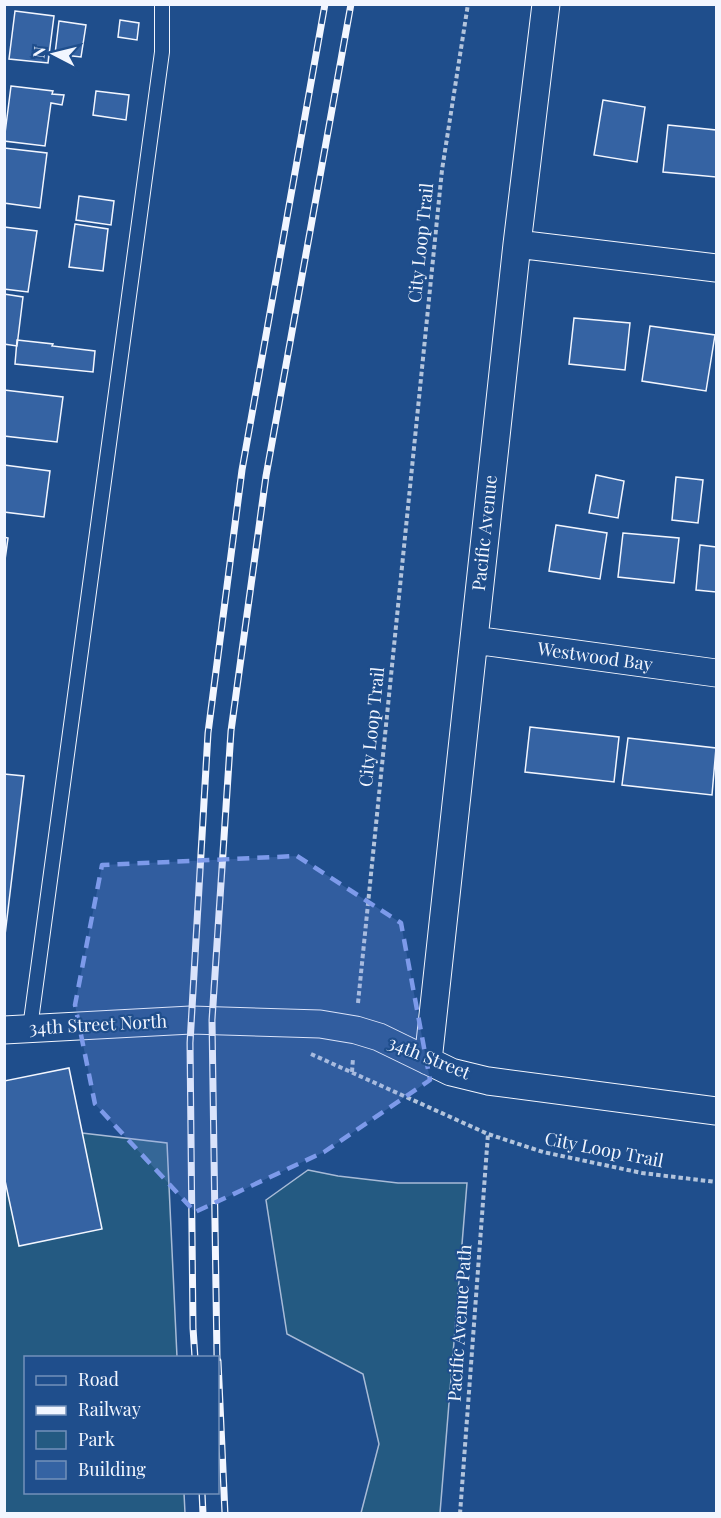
<svg xmlns="http://www.w3.org/2000/svg" width="721" height="1518" font-family="'Playfair Display',serif">
	<style>
		.green { fill: #245a82; stroke: #a8bbd7; stroke-width: 1.5 }
		.building { fill: #3563a3; stroke: #f2f6ff; stroke-width: 1.5 }
		.lines { fill: none; stroke-linecap: round; stroke-linejoin: round }
		.service-casing { stroke: #f2f6ff; stroke-width: 16 }
		.minor-casing { stroke: #f2f6ff; stroke-width: 29 }
		.path { stroke: #b3c4dc; stroke-width: 4; stroke-dasharray: 4.5 3; stroke-linecap: butt }
		.service { stroke: #1f4e8c; stroke-width: 14 }
		.minor { stroke: #1f4e8c; stroke-width: 27 }
		.rail-casing { stroke: #f2f6ff; stroke-width: 7 }
		.rail { stroke: #1f4e8c; stroke-width: 4.5; stroke-dasharray: 14; stroke-linecap: butt }
		.marked { fill: #7d9aea; fill-opacity: 0.2; stroke: #7d9aea; stroke-width: 4.5; stroke-dasharray: 12 8; stroke-linejoin: round }
		.labels { text-anchor: middle; stroke-width: 4.5; stroke-linejoin: round; paint-order: stroke }
		.street-label { font-size: 18px; fill: #f2f6ff; stroke: #1f4e8c }
	</style>
	<rect width="100%" height="100%" fill="#1f4e8c"/>
	<path class="green" d="M 5,1124 L 167,1143 L 177,1357 L 26,1358 L 26,1492 L 184,1493 L 185,1513 L 5,1514 Z
		M 308,1170 L 338,1176 L 398,1183 L 467,1183 L 440,1513 L 361,1513 L 379,1444 L 363,1374 L 287,1334 L 266,1200 Z"/>
	<path class="building" d="M 15,11 L 54,16 L 48,63 L 9,59 Z
		M 120,20 L 139,23 L 137,40 L 118,37 Z
		M 59,21 L 86,25 L 81,57 L 55,54 Z
		M 11,86 L 53,91 L 52,94 L 64,95 L 62,105 L 51,103 L 45,146 L 4,141 Z
		M 96,91 L 129,95 L 126,120 L 93,115 Z
		M 603,100 L 645,107 L 637,162 L 594,155 Z
		M 668,125 L 716,130 L 716,177 L 663,172 Z
		M 4,148 L 47,153 L 40,208 L 4,203 Z
		M 79,196 L 114,201 L 111,225 L 76,220 Z
		M 75,224 L 108,229 L 103,271 L 69,267 Z
		M 4,227 L 37,231 L 28,292 L 4,289 Z
		M 4,294 L 23,297 L 17,346 L 4,344 Z
		M 574,318 L 630,323 L 625,370 L 569,364 Z
		M 650,326 L 715,335 L 706,391 L 642,381 Z
		M 17,340 L 53,344 L 52,346 L 95,351 L 93,372 L 15,364 Z
		M 4,390 L 63,397 L 57,442 L 4,436 Z
		M 4,465 L 50,471 L 44,517 L 4,512 Z
		M 596,475 L 624,481 L 618,518 L 589,513 Z
		M 676,477 L 703,480 L 698,523 L 672,520 Z
		M 556,525 L 607,533 L 600,579 L 549,571 Z
		M 623,533 L 679,538 L 674,583 L 618,577 Z
		M 4,537 L 8,538 L 4,567 Z
		M 700,545 L 716,547 L 716,592 L 696,590 Z
		M 530,727 L 619,737 L 614,782 L 525,772 Z
		M 628,738 L 716,748 L 712,795 L 622,785 Z
		M 4,774 L 24,776 L 5,935 L 4,935 Z
		M 69,1068 L 102,1229 L 19,1246 L 4,1176 L 4,1081 Z"/>
	<g class="lines">
		<defs>
			<path id="service" d="M 30,1028 L 162,52 L 162,4"/>
			<path id="minor" d="M 517,244 L 716,268
				M 474,640 L 716,673
				M 4,1030 L 191,1020 L 320,1024 L 356,1030 L 379,1037 L 451,1072 L 488,1081 L 716,1111
				M 428,1061 L 517,244 L 546,4"/>
		</defs>
		<use href="#service" class="service-casing"/>
		<use href="#minor" class="minor-casing"/>
		<path class="path" d="M 358,1003 L 442,170 L 468,4
			M 311,1054 L 488,1134 L 543,1152 L 642,1173 L 716,1182
			M 352,1072 L 353,1058
			M 460,1514 L 488,1134"/>
		<use href="#service" class="service"/>
		<use href="#minor" class="minor"/>
		<defs>
			<path id="rail" d="M 195,1358 L 193,1328 L 190,1043 L 208,733 L 242,470 L 325,4
				M 217,1358 L 212,1020 L 231,731 L 266,476 L 351,4
				M 218,1361 L 225,1514
				M 202,1492 L 203,1514"/>
		</defs>
		<use href="#rail" class="rail-casing"/>
		<use href="#rail" class="rail"/>
	</g>
	<path class="marked" d="M 297,856 L 401,923 L 430,1080 L 324,1152 L 195,1212 L 95,1104 L 75,1005 L 102,865 Z"/>
	<g class="labels">
		<g class="street-label">
			<text transform="translate(421 243) rotate(-84)" y="6">City Loop Trail</text>
			<text transform="translate(485 533) rotate(-84)" y="6">Pacific Avenue</text>
			<text transform="translate(595 657) rotate(8)" y="6">Westwood Bay</text>
			<text transform="translate(372 727) rotate(-84)" y="6">City Loop Trail</text>
			<text transform="translate(98 1025) rotate(-3)" y="6">34th Street North</text>
			<text transform="translate(429 1058) rotate(22)" y="6">34th Street</text>
			<text transform="translate(604 1150) rotate(11)" y="6">City Loop Trail</text>
			<text transform="translate(460 1323) rotate(-86)" y="6">Pacific Avenue Path</text>
		</g>
	</g>
	<rect width="721" height="1518" fill="none" stroke="#f2f6ff" stroke-width="12"/>
	<rect x="24" y="1356" width="195" height="138" fill="#1f4e8c" stroke="#7391ba" stroke-width="1.5"/>
	<rect x="36" y="1376" width="30" height="9" fill="#1f4e8c" stroke="#7391ba" stroke-width="1.5"/>
	<text x="78" y="1386" font-size="18" fill="#f2f6ff">Road</text>
	<rect x="36" y="1406" width="30" height="9" fill="#f2f6ff" stroke="#7391ba" stroke-width="1.5"/>
	<text x="78" y="1416" font-size="18" fill="#f2f6ff">Railway</text>
	<rect x="36" y="1431" width="30" height="18" fill="#245a82" stroke="#7391ba" stroke-width="1.5"/>
	<text x="78" y="1446" font-size="18" fill="#f2f6ff">Park</text>
	<rect x="36" y="1461" width="30" height="18" fill="#3563a3" stroke="#7391ba" stroke-width="1.5"/>
	<text x="78" y="1476" font-size="18" fill="#f2f6ff">Building</text>
	<g transform="translate(54 54) rotate(277)" stroke="#1f4e8c" stroke-width="4.5" paint-order="stroke">
	<path d="M0-4.5L10 22L0 15L-10 22Z" fill="#f2f6ff"/>
	<text y="-9" font-size="16" font-weight="bold" text-anchor="middle" fill="#f2f6ff">N</text>
	</g>
</svg>
